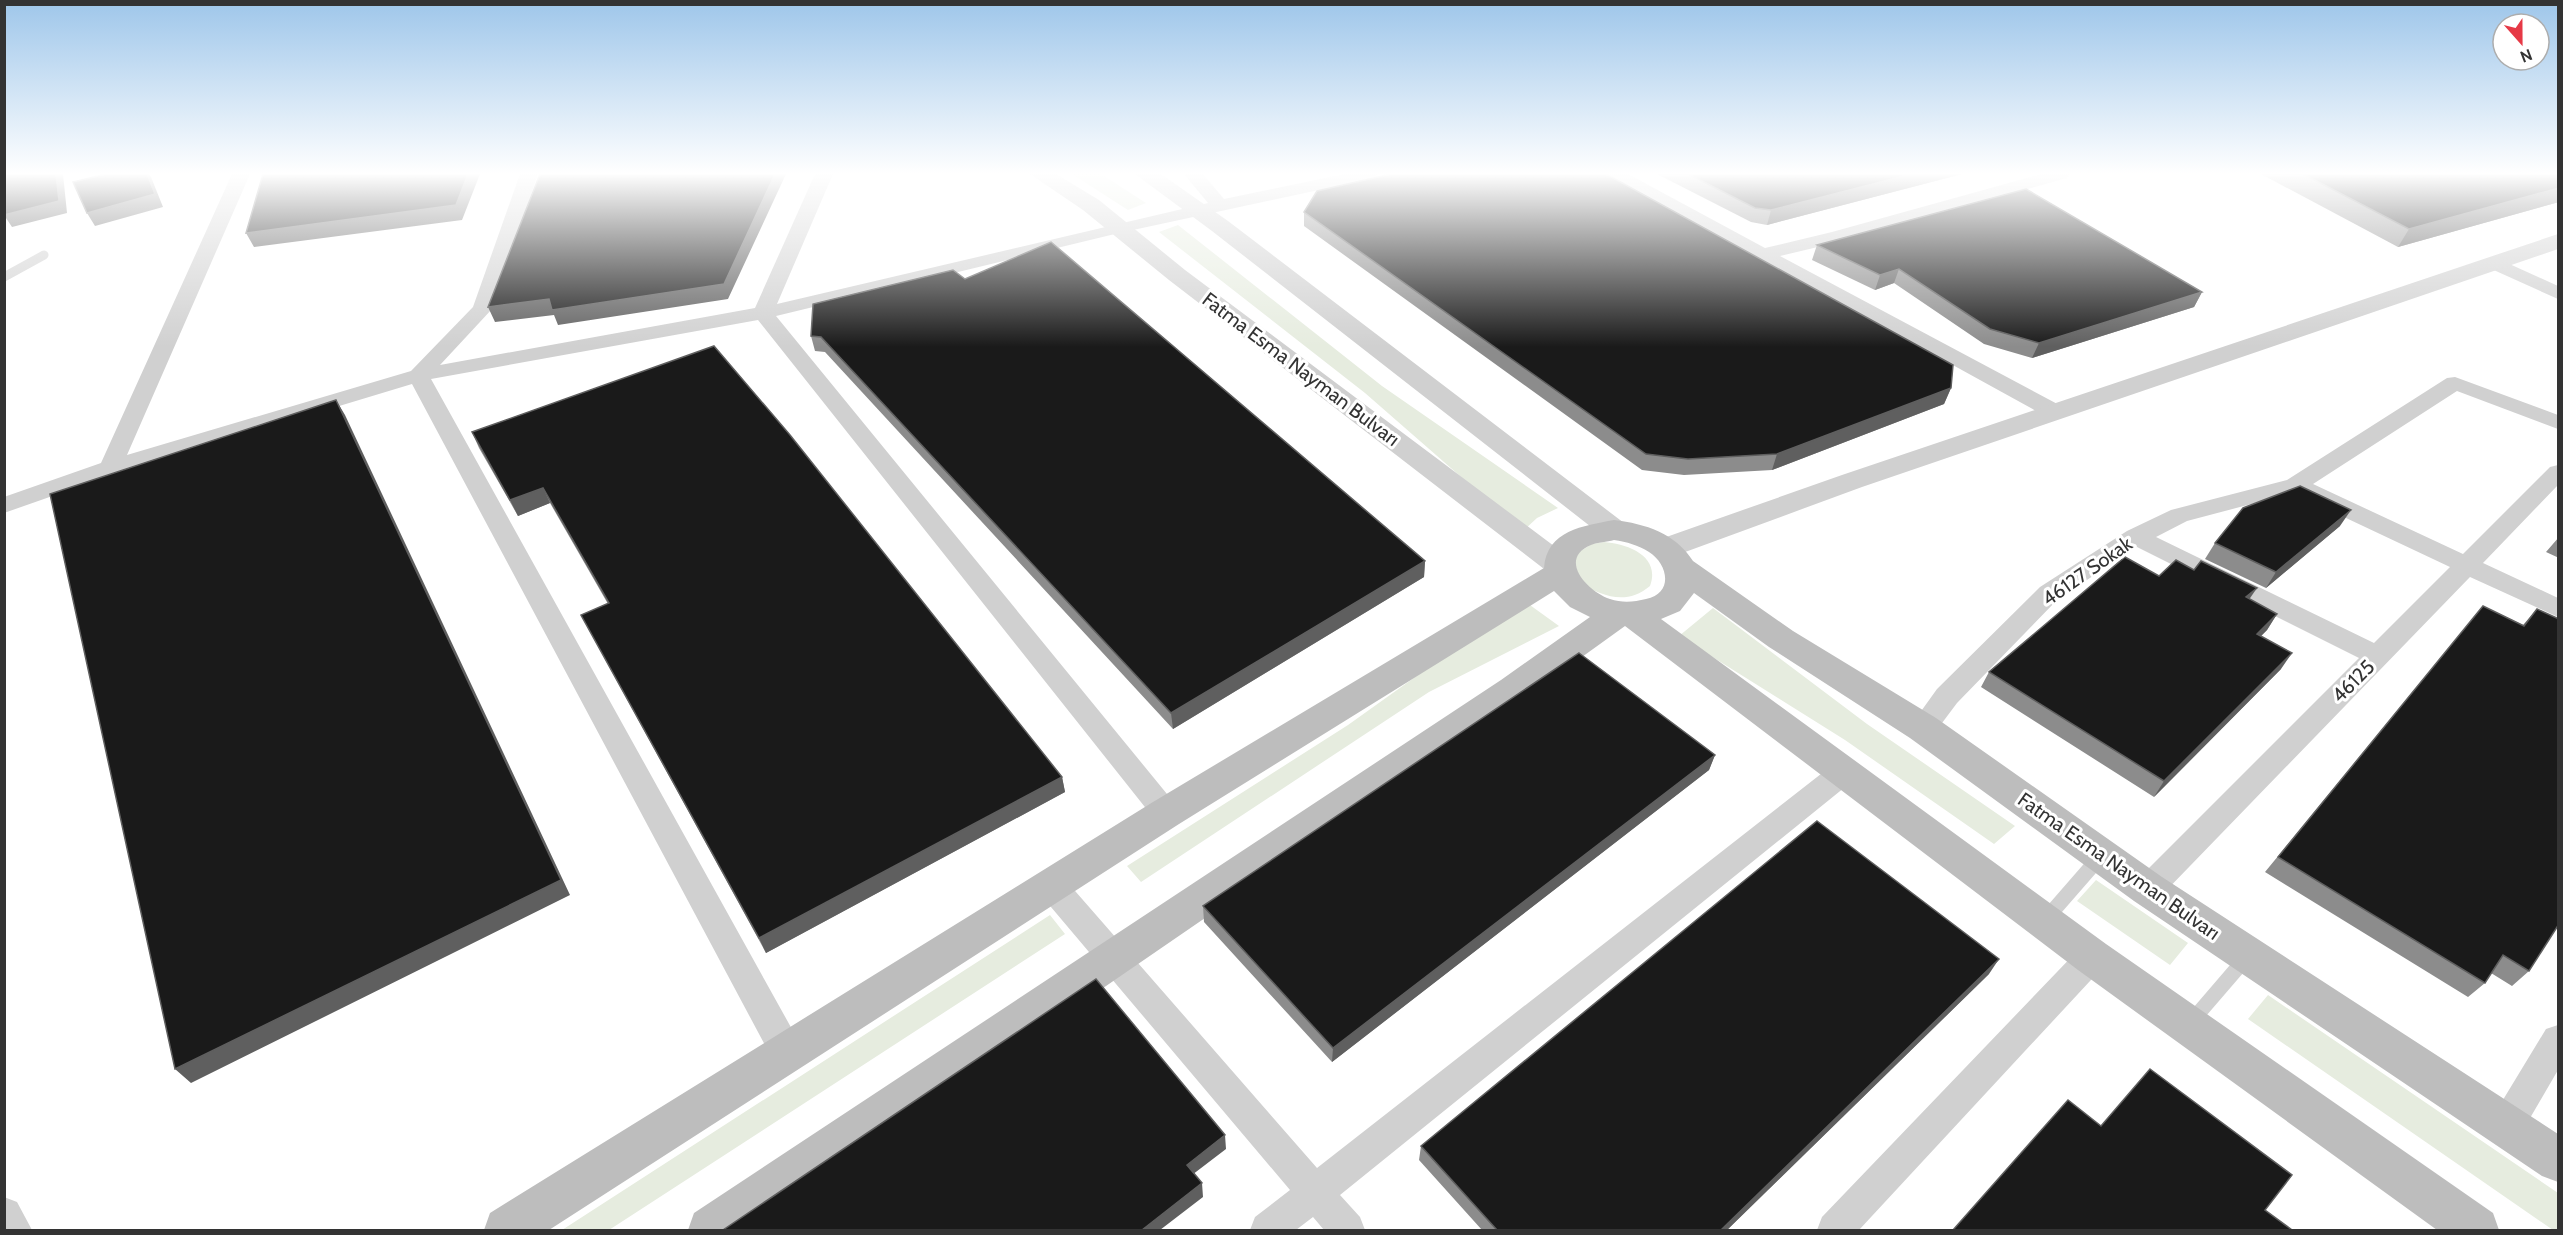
<svg xmlns="http://www.w3.org/2000/svg" width="2563" height="1235" font-family="Cabin,sans-serif">
	<style>
		.green { fill: #e6ecdf }
		.lines { fill: none; stroke-linecap: round; stroke-linejoin: round }
		.service-far1 { stroke: #d0d0d0; stroke-width: 9 }
		.service { stroke: #d0d0d0; stroke-width: 15 }
		.minor { fill: #d0d0d0; fill-rule: evenodd }
		.tertiary { fill: #d0d0d0; fill-rule: evenodd }
		.secondary { fill: #bdbdbd; fill-rule: evenodd }
		.wall { fill: #8c8c8c }
		.shaded-wall { fill: #5f5f5f }
		.building { fill: #1a1a1a; stroke: #5f5f5f; stroke-width: 1.5 }
		.labels { text-anchor: middle; stroke-width: 6; stroke-linejoin: round; paint-order: stroke }
		.street-label { font-size: 20px; fill: #333; stroke: #fff }
	</style>
	<rect width="100%" height="100%" fill="#fff"/>
	<path class="green" d="M 1072,174 L 1101,174 L 1146,203 L 1128,210 Z
		M 1178,225 L 1382,386 L 1558,508 L 1537,518 L 1523,531 L 1365,393 L 1159,232 Z
		M 1604,542 C 1628,544 1661,556 1650,586 C 1626,606 1603,596 1579,583 L 1574,555 L 1592,544 Z
		M 1523,600 L 1559,626 L 1429,692 L 1141,882 L 1127,866 L 1348,725 Z
		M 1713,608 L 1867,724 L 2015,826 L 1994,844 L 1845,740 L 1679,636 Z
		M 2096,880 L 2188,943 L 2170,965 L 2077,901 Z
		M 1050,915 L 1065,934 L 609,1230 L 562,1230 Z
		M 2268,995 L 2558,1193 L 2558,1230 L 2553,1230 L 2248,1019 Z"/>
	<g class="lines">
		<path class="service-far1" d="M 4,277 L 44,255"/>
		<path class="service" d="M 2045,920 L 2099,858
			M 2191,1022 L 2246,958"/>
		<path class="minor" d="M 232,174 L 250,174 L 127,455 L 411,371 L 473,307 L 520,174 L 538,174 L 492,309 L 440,365 L 755,308 L 815,174 L 833,174 L 777,304 L 1208,203 L 1184,174 L 1203,174 L 1224,199 L 1344,174 L 1379,174 L 1370,179 L 1119,233 L 776,316 L 1176,805 L 1180,813 L 1176,821 L 1166,825 L 1156,821 L 758,320 L 431,379 L 798,1040 L 803,1051 L 798,1062 L 786,1066 L 774,1062 L 412,384 L 118,473 L 4,513 L 4,497 L 101,463 Z
			M 1606,174 L 1628,174 L 1765,248 L 1832,232 L 2041,174 L 2070,174 L 2067,178 L 1843,241 L 1780,256 L 2063,407 L 2066,412 L 2063,417 L 2047,417 Z
			M 2494,257 L 2558,286 L 2558,299 L 2487,267 L 2484,263 Z
			M 2455,377 L 2558,415 L 2558,429 L 2457,391 L 2313,484 L 2463,554 L 2550,467 L 2558,465 L 2558,485 L 2483,563 L 2558,598 L 2558,617 L 2470,577 L 2159,898 L 2148,902 L 2137,898 L 2133,889 L 2137,880 L 2359,658 L 2137,547 L 2058,599 L 1957,703 L 1933,735 L 1923,738 L 1913,735 L 1909,728 L 1937,689 L 2040,587 L 2127,531 L 2171,510 L 2287,480 L 2447,378 ZM 2293,493 L 2450,567 L 2374,643 L 2156,537 L 2187,521 Z
			M 1845,760 L 1855,763 L 1859,771 L 1855,779 L 1340,1195 L 1360,1217 L 1365,1230 L 1324,1230 L 1313,1217 L 1296,1230 L 1250,1230 L 1255,1217 L 1290,1190 L 1040,894 L 1036,885 L 1040,876 L 1051,872 L 1062,876 L 1317,1168 L 1835,763 Z
			M 2092,943 L 2103,947 L 2108,957 L 2103,967 L 1859,1230 L 1817,1230 L 1822,1217 L 2081,947 Z
			M 2558,1025 L 2558,1070 L 2519,1137 L 2507,1142 L 2495,1137 L 2490,1125 L 2495,1113 L 2546,1029 Z
			M 4,1197 L 17,1202 L 32,1230 L 4,1230 Z"/>
		<path class="tertiary" d="M 1030,174 L 1056,174 L 1099,200 L 1185,270 L 1570,558 L 1574,565 L 1570,572 L 1559,575 L 1548,572 L 1169,280 L 1083,210 Z
			M 1135,174 L 1161,174 L 1228,221 L 1624,523 L 1629,530 L 1624,537 L 1614,540 L 1604,537 L 1212,231 Z
			M 2558,234 L 2558,249 L 1862,487 L 1677,555 L 1666,558 L 1655,555 L 1651,548 L 1655,541 L 1842,475 Z"/>
		<path class="secondary" d="M 1614,520 C 1646,524 1675,533 1693,561 L 1793,631 L 1936,718 L 2162,877 L 2558,1134 L 2558,1182 L 2542,1176 L 2134,901 L 1910,738 L 1769,647 L 1694,593 L 1680,611 L 1661,619 L 2106,944 L 2493,1213 L 2499,1230 L 2437,1230 L 2078,970 L 1625,626 L 1525,698 L 751,1230 L 688,1230 L 694,1213 L 1501,680 L 1590,617 L 1570,607 L 1554,591 L 1179,824 L 549,1230 L 484,1230 L 490,1213 L 1153,802 L 1544,568 C 1547,530 1583,526 1614,520 ZM 1614,540 C 1627,542 1638,545 1649,552 C 1668,564 1674,593 1646,599 C 1634,602 1622,603 1610,599 C 1588,592 1557,559 1591,545 C 1598,542 1607,542 1614,540 Z"/>
	</g>
	<path class="wall" d="M 1657,174 L 1962,174 L 1767,225 L 1751,222 Z
		M 2261,174 L 2559,174 L 2559,202 L 2398,247 Z
		M 1304,212 L 1951,388 L 1944,404 L 1772,470 L 1684,475 L 1642,470 L 1304,226 Z
		M 1817,245 L 2202,292 L 2194,307 L 2032,358 L 1984,344 L 1894,283 L 1875,290 L 1812,260 Z
		M 965,279 L 1425,561 L 1424,577 L 1173,729 L 825,352 L 815,351 L 811,336 Z
		M 472,432 L 1062,777 L 1065,792 L 766,953 L 589,630 L 581,615 L 608,604 L 550,503 L 518,516 L 479,448 Z
		M 2340,526 L 2266,588 L 2205,559 L 2215,543 Z
		M 2559,537 L 2559,558 L 2546,552 Z
		M 2159,576 L 2249,599 L 2277,614 L 2267,630 L 2261,636 L 2281,669 L 2154,797 L 1981,687 L 1989,672 Z
		M 2483,606 L 2523,625 L 2537,609 L 2529,971 L 2512,986 L 2491,973 L 2485,983 L 2468,997 L 2265,872 Z
		M 1715,755 L 1709,770 L 1332,1062 L 1204,922 L 1203,906 Z
		M 1989,974 L 1727,1230 L 1482,1230 L 1419,1160 L 1421,1146 Z"/>
	<path class="shaded-wall" d="M 56,174 L 63,174 L 67,213 L 12,227 L 4,215 Z
		M 147,174 L 149,174 L 151,177 L 163,207 L 95,226 L 87,213 Z
		M 468,174 L 480,174 L 462,220 L 254,247 L 246,233 Z
		M 775,174 L 786,174 L 728,299 L 558,325 L 554,315 L 495,322 L 488,307 L 549,299 Z
		M 1912,174 L 1962,174 L 1767,225 L 1771,210 Z
		M 2559,188 L 2559,202 L 2398,247 L 2409,229 Z
		M 1899,269 L 1894,283 L 1875,290 L 1880,275 Z
		M 2202,292 L 2194,307 L 2032,358 L 2039,343 Z
		M 1951,388 L 1944,404 L 1772,470 L 1777,454 Z
		M 336,400 L 345,415 L 570,895 L 191,1083 L 175,1069 Z
		M 543,488 L 550,503 L 518,516 L 510,500 Z
		M 2351,510 L 2340,526 L 2266,588 L 2276,572 Z
		M 1425,561 L 1424,577 L 1173,729 L 1171,713 Z
		M 2257,588 L 2246,604 L 2246,597 Z
		M 2277,614 L 2267,630 L 2247,650 L 2257,634 Z
		M 2292,653 L 2281,669 L 2154,797 L 2164,781 Z
		M 1715,755 L 1709,770 L 1332,1062 L 1333,1048 Z
		M 1062,777 L 1065,792 L 766,953 L 759,938 Z
		M 1999,959 L 1989,974 L 1727,1230 L 1721,1230 Z
		M 1225,1135 L 1226,1149 L 1188,1178 L 1187,1165 Z
		M 1202,1183 L 1203,1197 L 1160,1230 L 1142,1230 Z"/>
	<path class="building" d="M 4,174 L 56,174 L 59,201 L 4,215 Z
		M 106,174 L 147,174 L 155,194 L 87,213 L 73,182 Z
		M 263,174 L 468,174 L 456,205 L 246,233 Z
		M 540,174 L 775,174 L 724,284 L 552,310 L 549,299 L 488,307 Z
		M 1391,174 L 1606,174 L 1953,365 L 1951,388 L 1777,454 L 1688,459 L 1646,454 L 1304,212 L 1317,191 Z
		M 1688,174 L 1912,174 L 1771,210 L 1755,208 Z
		M 2303,174 L 2559,174 L 2559,188 L 2409,229 Z
		M 2026,189 L 2202,292 L 2039,343 L 1990,329 L 1899,269 L 1880,275 L 1817,245 Z
		M 1051,242 L 1425,561 L 1171,713 L 821,337 L 811,336 L 813,304 L 953,270 L 965,279 Z
		M 714,346 L 790,435 L 1062,777 L 759,938 L 581,615 L 609,603 L 543,488 L 510,500 L 472,432 Z
		M 336,400 L 561,880 L 175,1069 L 50,494 Z
		M 2300,486 L 2351,510 L 2276,572 L 2215,543 L 2243,508 Z
		M 2125,557 L 2159,576 L 2176,560 L 2194,570 L 2201,561 L 2257,588 L 2246,597 L 2277,614 L 2257,634 L 2292,653 L 2164,781 L 1989,672 Z
		M 2483,606 L 2524,626 L 2537,609 L 2559,619 L 2559,924 L 2529,971 L 2503,955 L 2485,983 L 2278,857 Z
		M 1579,653 L 1715,755 L 1333,1048 L 1203,906 Z
		M 1817,821 L 1999,959 L 1721,1230 L 1497,1230 L 1421,1146 Z
		M 1096,979 L 1225,1135 L 1187,1165 L 1202,1183 L 1142,1230 L 723,1230 Z
		M 2150,1069 L 2292,1175 L 2265,1210 L 2292,1230 L 1953,1230 L 2068,1100 L 2101,1126 Z"/>
	<linearGradient id="sky" x2="0" y2="1"><stop stop-color="#9ec6ea"/><stop offset="0.5" stop-color="#fff"/><stop offset="1" stop-color="#fff" stop-opacity="0"/></linearGradient>
	<rect width="2563" height="347" fill="url(#sky)"/>
	<g class="labels">
		<g class="street-label">
			<text transform="translate(1301 369) rotate(37)" y="7">Fatma Esma Nayman Bulvarı</text>
			<text transform="translate(2087 571) rotate(-35)" y="7">46127 Sokak</text>
			<text transform="translate(2353 681) rotate(-45)" y="7">46125</text>
			<text transform="translate(2119 866) rotate(35)" y="7">Fatma Esma Nayman Bulvarı</text>
		</g>
	</g>
	<rect width="2563" height="1235" fill="none" stroke="#333333" stroke-width="12"/>
	<g transform="translate(2521 42) rotate(159)"><circle r="28" fill="#ffffff" stroke="#adadad" stroke-width="1.5"/>
	<path d="M0-4.5L10 22L0 15L-10 22Z" fill="#e63946"/>
	<text y="-9" font-size="16" font-weight="bold" text-anchor="middle" fill="#333333">N</text>
	</g>
</svg>
